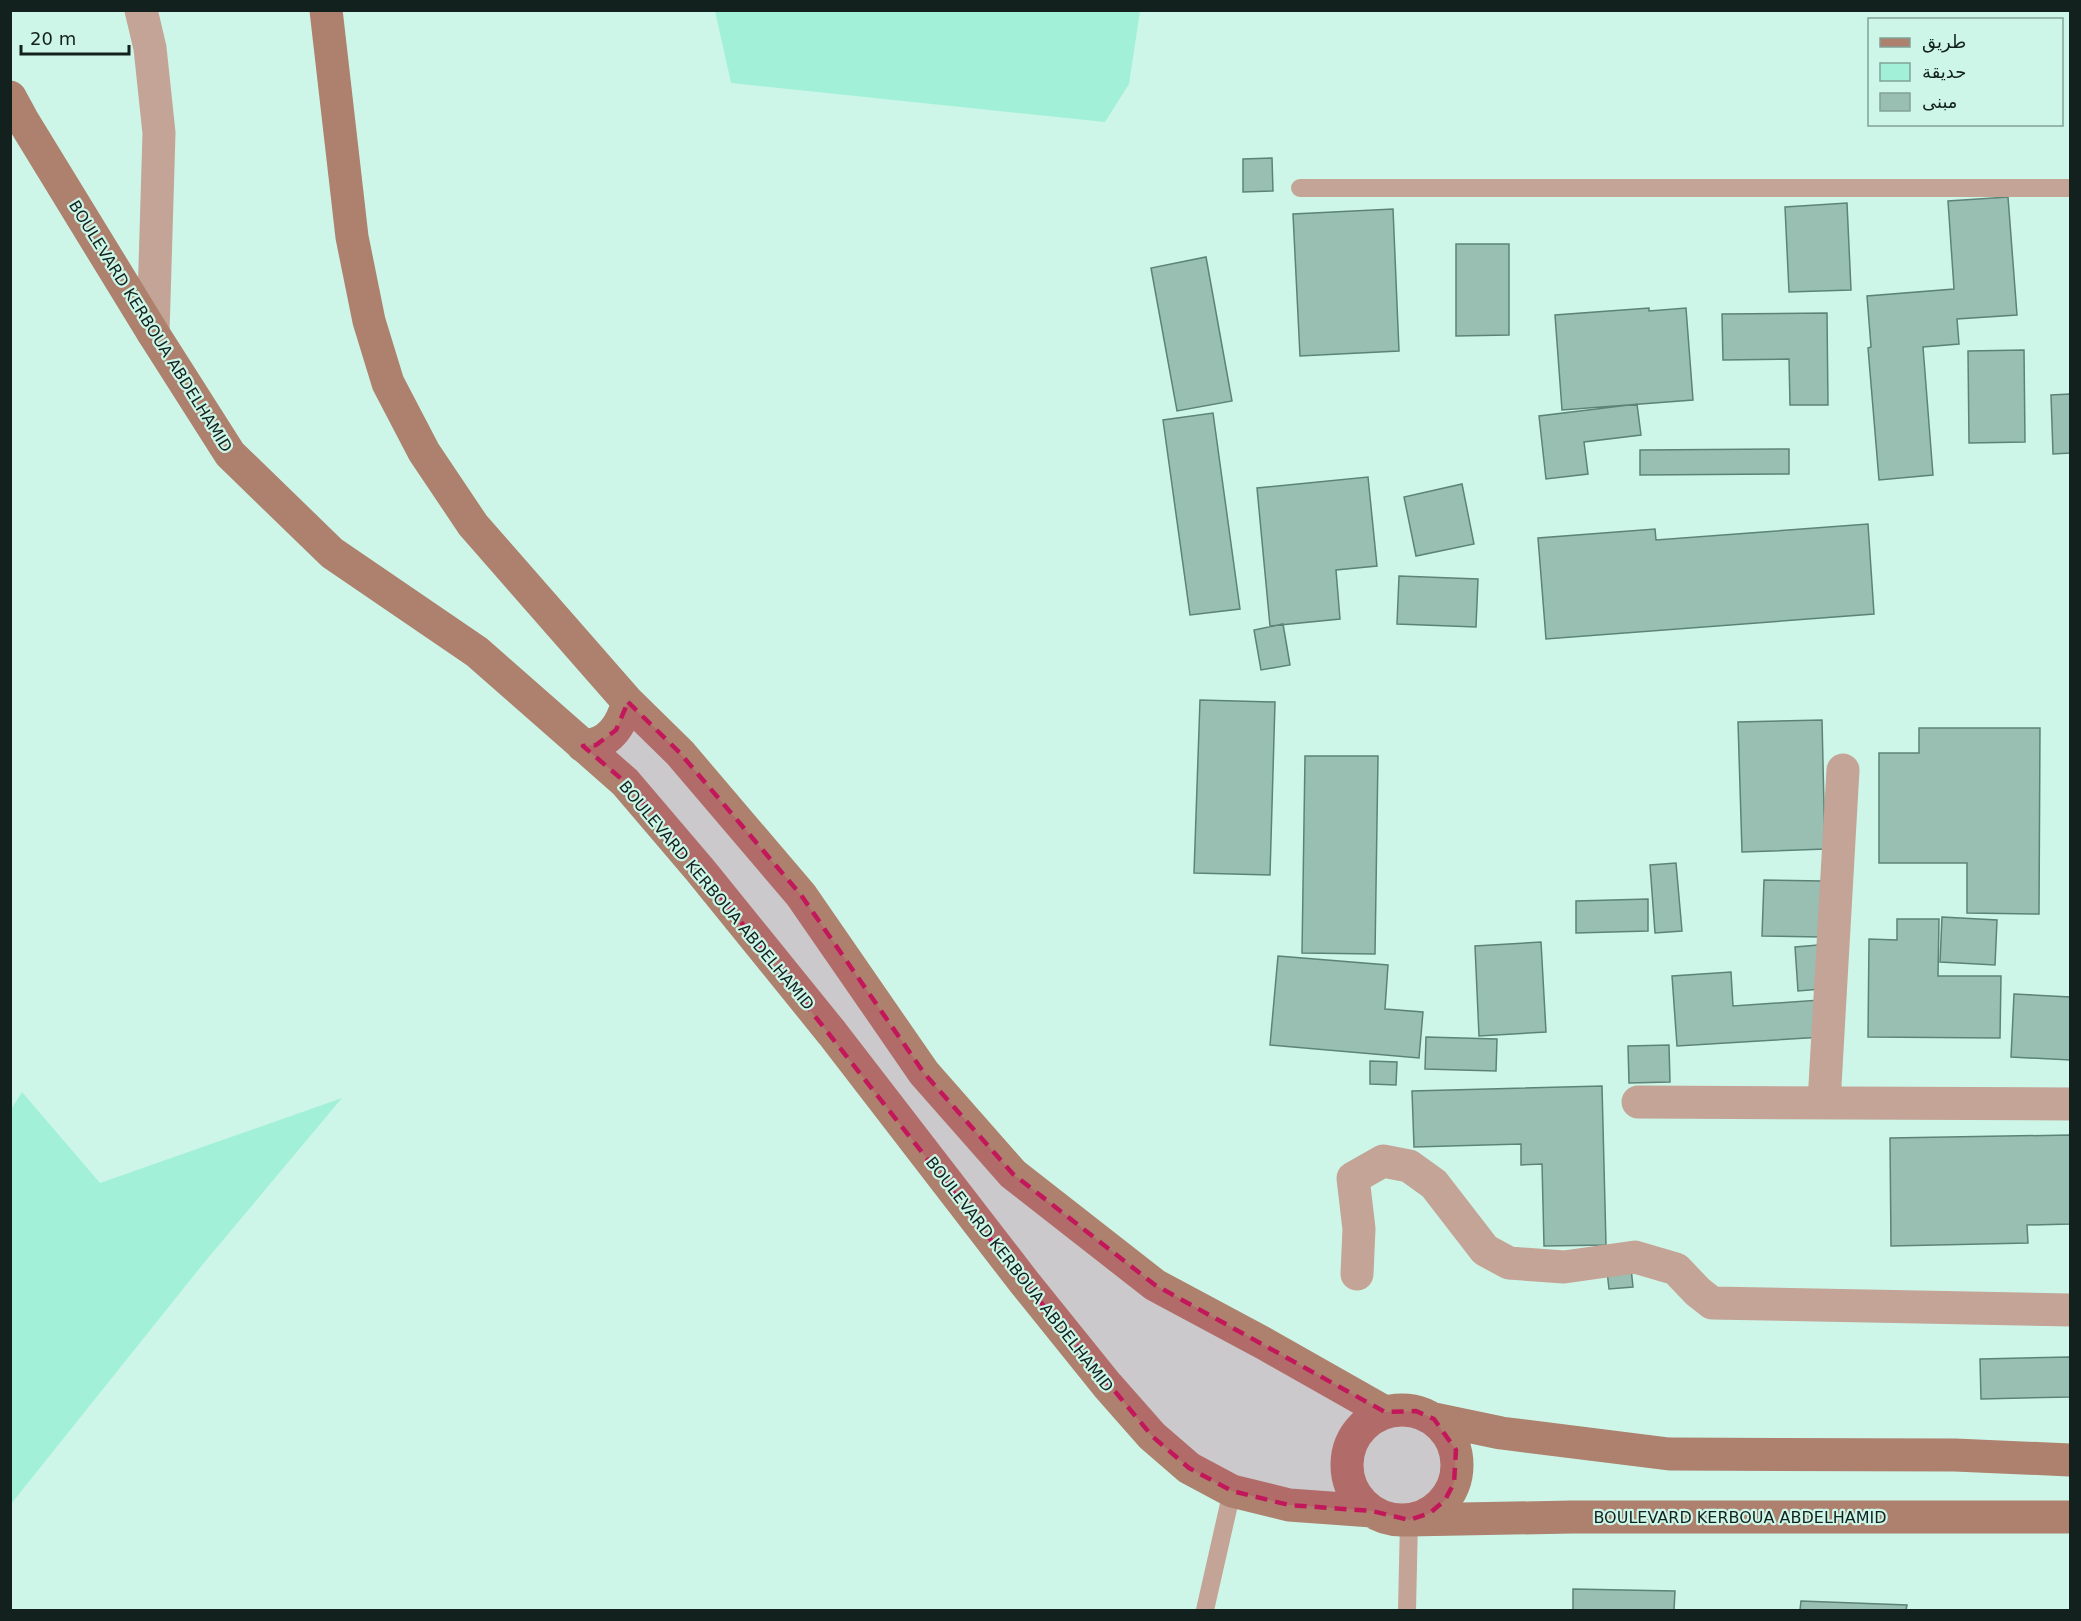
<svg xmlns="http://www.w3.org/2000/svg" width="2081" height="1621" font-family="'DejaVu Sans',Vazirmatn,sans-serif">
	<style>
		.green { fill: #a3f0d8 }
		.building { fill: #98bfb2; stroke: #5d8377; stroke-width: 1.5 }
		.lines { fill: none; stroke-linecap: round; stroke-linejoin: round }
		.lane { stroke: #c3a497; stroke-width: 18 }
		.street { stroke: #c3a497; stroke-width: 33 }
		.secondary { stroke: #ad816d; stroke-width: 33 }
		.marked { fill: #c2185b; fill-opacity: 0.2; stroke: #c2185b; stroke-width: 4.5; stroke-dasharray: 12 8; stroke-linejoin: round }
		.labels { text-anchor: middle; stroke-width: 4.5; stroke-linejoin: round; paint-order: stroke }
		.street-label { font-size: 16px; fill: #12211d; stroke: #cdf6e8 }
	</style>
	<rect width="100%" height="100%" fill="#cdf6e8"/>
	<path class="green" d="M 715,11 L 715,10 L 1140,11 L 1129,84 L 1105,122 L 731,83 Z
		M 22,1092 L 100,1183 L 342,1098 L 203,1264 L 11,1504 L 10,1111 Z"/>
	<path class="building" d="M 1272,158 L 1273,191 L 1243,192 L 1243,159 Z
		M 2008,197 L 2017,315 L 1957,319 L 1959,344 L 1923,347 L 1933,475 L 1879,480 L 1868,348 L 1871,347 L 1867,296 L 1954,289 L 1948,201 Z
		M 1847,203 L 1851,290 L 1789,292 L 1785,207 Z
		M 1393,209 L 1399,351 L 1300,356 L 1293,214 Z
		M 1456,244 L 1509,244 L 1509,335 L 1456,336 Z
		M 1206,257 L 1232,401 L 1177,411 L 1151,268 Z
		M 1649,308 L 1649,311 L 1686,308 L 1693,400 L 1562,410 L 1555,315 Z
		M 1827,313 L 1828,405 L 1790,405 L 1789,359 L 1723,360 L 1722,314 Z
		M 2024,350 L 2025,442 L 1969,443 L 1968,351 Z
		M 2070,394 L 2070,453 L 2053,454 L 2051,395 Z
		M 1637,404 L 1641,435 L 1584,442 L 1588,474 L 1546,479 L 1539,416 Z
		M 1213,413 L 1240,609 L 1190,615 L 1163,420 Z
		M 1789,449 L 1789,474 L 1640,475 L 1640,450 Z
		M 1368,477 L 1377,566 L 1336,570 L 1340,619 L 1270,626 L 1257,488 Z
		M 1462,484 L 1474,544 L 1416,556 L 1404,497 Z
		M 1868,524 L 1874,614 L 1546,639 L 1538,538 L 1655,529 L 1656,540 Z
		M 1399,576 L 1478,579 L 1476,627 L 1397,624 Z
		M 1283,624 L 1290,665 L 1261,670 L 1254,630 Z
		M 1200,700 L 1275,702 L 1270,875 L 1194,873 Z
		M 1822,720 L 1825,849 L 1742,852 L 1738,722 Z
		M 1919,728 L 2040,728 L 2039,914 L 1967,913 L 1967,863 L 1879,863 L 1879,753 L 1919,753 Z
		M 1305,756 L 1378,756 L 1375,954 L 1302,953 Z
		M 1676,863 L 1682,931 L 1655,933 L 1650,865 Z
		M 1764,880 L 1823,881 L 1821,937 L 1762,936 Z
		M 1648,899 L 1648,931 L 1576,933 L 1576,901 Z
		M 1942,917 L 1997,920 L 1995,965 L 1940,962 Z
		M 1897,919 L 1939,919 L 1938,976 L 2001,976 L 2000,1038 L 1868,1037 L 1869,939 L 1897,940 Z
		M 1541,942 L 1546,1032 L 1479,1036 L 1475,946 Z
		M 1830,944 L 1833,988 L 1798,991 L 1795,947 Z
		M 1278,956 L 1388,965 L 1385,1009 L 1423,1012 L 1419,1058 L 1270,1045 Z
		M 1731,972 L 1733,1006 L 1820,1000 L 1823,1037 L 1677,1046 L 1672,976 Z
		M 2014,994 L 2070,997 L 2070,1060 L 2011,1057 Z
		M 1426,1037 L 1497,1039 L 1496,1071 L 1425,1069 Z
		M 1669,1045 L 1670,1082 L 1629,1083 L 1628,1046 Z
		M 1370,1061 L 1397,1062 L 1396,1085 L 1370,1084 Z
		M 1602,1086 L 1606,1245 L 1544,1246 L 1542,1164 L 1521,1165 L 1521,1144 L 1414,1147 L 1412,1091 Z
		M 2070,1135 L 2070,1224 L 2027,1225 L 2028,1243 L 1891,1246 L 1890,1138 Z
		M 1631,1268 L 1633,1287 L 1609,1289 L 1607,1271 Z
		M 2070,1357 L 2070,1397 L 1981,1399 L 1980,1359 Z
		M 1573,1589 L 1675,1591 L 1674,1610 L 1573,1610 Z
		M 1801,1601 L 1907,1605 L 1906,1610 L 1800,1610 Z"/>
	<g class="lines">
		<path class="lane" d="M 1300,188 L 2070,188
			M 1205,1610 L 1232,1491
			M 1407,1610 L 1409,1520"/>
		<path class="street" d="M 141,10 L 150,48 L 159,133 L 153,333
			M 1638,1102 L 2070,1104
			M 1824,1103 L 1843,770
			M 1357,1274 L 1359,1229 L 1353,1178 L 1383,1161 L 1409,1166 L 1434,1184 L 1485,1250 L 1509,1263 L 1564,1267 L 1635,1257 L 1676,1269 L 1698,1292 L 1712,1303 L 2070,1310"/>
		<path class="secondary" d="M 326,10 L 352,237 L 369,321 L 388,383 L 424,452 L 473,525 L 628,702 L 680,753 L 801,895 L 924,1073 L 1013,1174 L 1155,1285 L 1265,1344 L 1385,1412
			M 10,97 L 22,119 L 153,333 L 230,454 L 332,553 L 477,652 L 625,782 L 700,870 L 832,1033 L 1024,1282 L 1107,1385 L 1152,1436 L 1189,1468 L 1232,1491 L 1289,1505 L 1372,1511
			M 583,746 C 609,745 621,726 628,702
			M1347 1465a55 55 0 1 1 110 0a55 55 0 1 1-110 0Z
			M 1434,1419 L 1501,1433 L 1669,1454 L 1955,1455 L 2070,1460
			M 1409,1520 L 1572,1517 L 2070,1517"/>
	</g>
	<path class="marked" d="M 628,702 L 680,753 L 801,895 L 924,1073 L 1013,1174 L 1155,1285 L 1385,1412 L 1416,1411 L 1434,1419 L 1456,1450 L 1454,1483 L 1445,1500 L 1430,1513 L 1409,1520 L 1372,1511 L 1289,1505 L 1232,1491 L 1189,1468 L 1152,1436 L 1024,1282 L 700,870 L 625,782 L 583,746 L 596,745 L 616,730 Z"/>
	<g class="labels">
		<g class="street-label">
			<text transform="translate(151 326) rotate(58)" y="6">BOULEVARD KERBOUA ABDELHAMID</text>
			<text transform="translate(717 895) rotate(50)" y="6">BOULEVARD KERBOUA ABDELHAMID</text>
			<text transform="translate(1020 1274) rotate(52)" y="6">BOULEVARD KERBOUA ABDELHAMID</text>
			<text x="1740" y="1523">BOULEVARD KERBOUA ABDELHAMID</text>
		</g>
	</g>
	<rect width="2081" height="1621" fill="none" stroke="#12211d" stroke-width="24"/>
	<rect x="1868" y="18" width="195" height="108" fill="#cdf6e8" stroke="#82a197" stroke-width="1.5"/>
	<rect x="1880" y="38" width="30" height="9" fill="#ad816d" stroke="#82a197" stroke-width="1.5"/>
	<text x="1922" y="48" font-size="18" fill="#12211d">طريق</text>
	<rect x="1880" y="63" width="30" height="18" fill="#a3f0d8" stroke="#82a197" stroke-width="1.5"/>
	<text x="1922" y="78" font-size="18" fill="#12211d">حديقة</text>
	<rect x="1880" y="93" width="30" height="18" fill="#98bfb2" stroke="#82a197" stroke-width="1.5"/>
	<text x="1922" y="108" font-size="18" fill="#12211d">مبنى</text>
	<path d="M21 45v9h108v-9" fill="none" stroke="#12211d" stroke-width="3"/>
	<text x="30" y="45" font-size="18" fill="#12211d" stroke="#cdf6e8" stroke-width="4.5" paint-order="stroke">20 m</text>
</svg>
